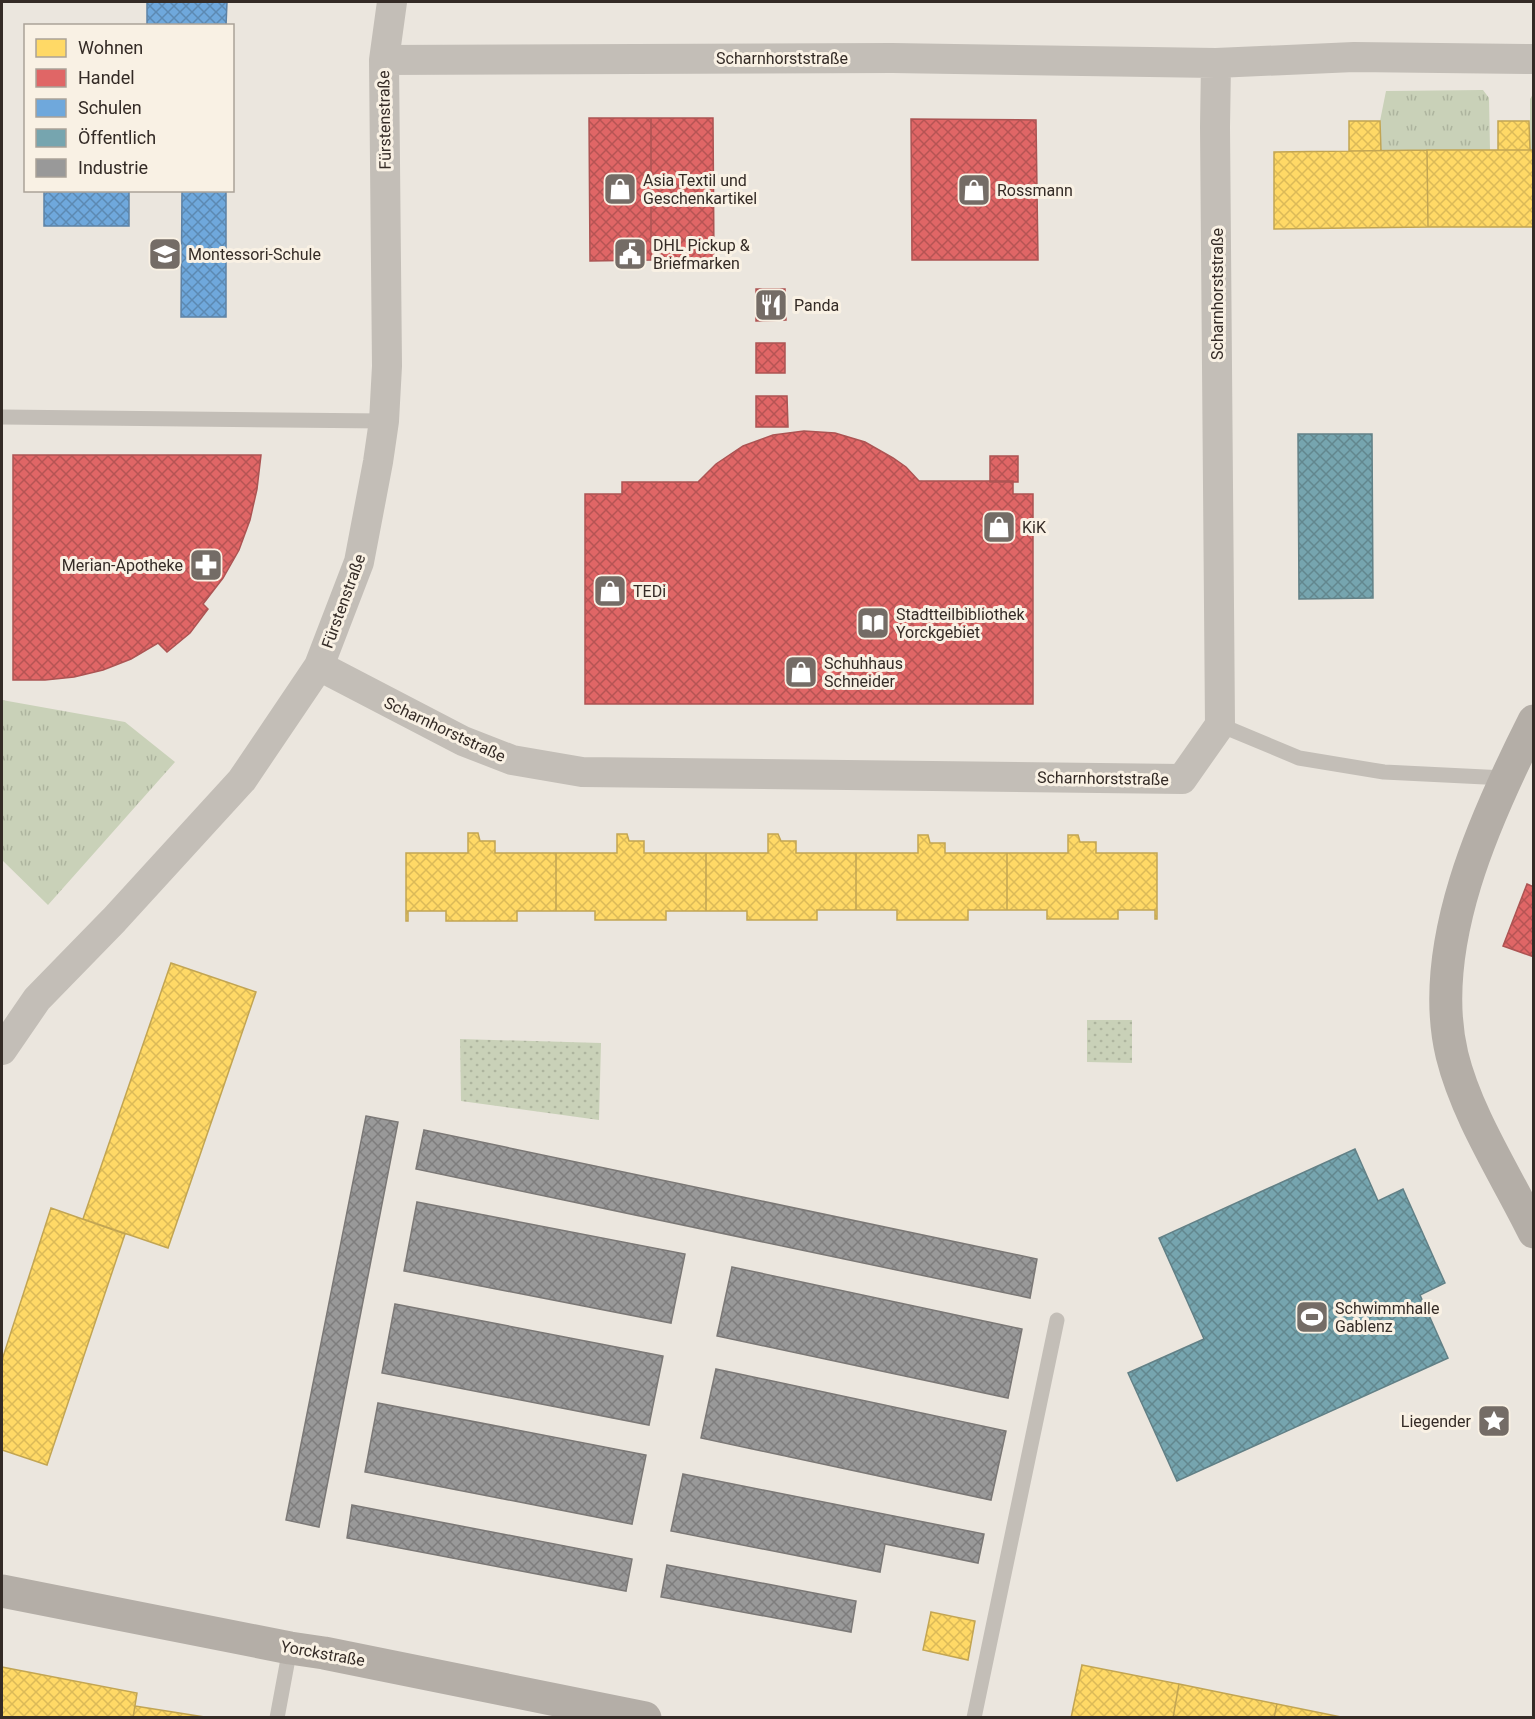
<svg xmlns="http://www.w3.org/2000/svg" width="1535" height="1719" font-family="Roboto,sans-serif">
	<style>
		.grass { fill: url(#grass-tufts) }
		.park { fill: url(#park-dots) }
		.homes { fill: url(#homes-cross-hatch); stroke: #c2a553; stroke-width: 1.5 }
		.shops { fill: url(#shops-cross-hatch); stroke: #ac5453; stroke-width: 1.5 }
		.schools { fill: url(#schools-cross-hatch); stroke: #5d82a5; stroke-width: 1.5 }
		.public { fill: url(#public-cross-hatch); stroke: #628086; stroke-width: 1.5 }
		.industry { fill: url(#industry-cross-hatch); stroke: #7b7876; stroke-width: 1.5 }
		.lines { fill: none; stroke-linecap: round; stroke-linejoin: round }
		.service { stroke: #c3beb7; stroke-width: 15 }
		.minor { stroke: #c3beb7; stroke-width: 30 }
		.secondary { stroke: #b4aea7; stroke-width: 33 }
		.labels { text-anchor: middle; stroke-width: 6; stroke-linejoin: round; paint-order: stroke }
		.street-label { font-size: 16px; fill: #342b26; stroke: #f9f1e4 }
		.poi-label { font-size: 16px; fill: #342b26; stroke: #f9f1e4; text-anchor: start }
	</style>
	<defs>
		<pattern id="grass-tufts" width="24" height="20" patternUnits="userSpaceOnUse" patternTransform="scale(1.5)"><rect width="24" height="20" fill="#c9d1b8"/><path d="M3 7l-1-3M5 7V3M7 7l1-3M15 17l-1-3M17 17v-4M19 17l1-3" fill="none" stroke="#adb49e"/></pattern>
		<pattern id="park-dots" width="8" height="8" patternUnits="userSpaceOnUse" patternTransform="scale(1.5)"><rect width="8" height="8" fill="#c9d1b8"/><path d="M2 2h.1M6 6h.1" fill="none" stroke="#adb49e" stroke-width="1.8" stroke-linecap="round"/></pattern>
		<pattern id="homes-cross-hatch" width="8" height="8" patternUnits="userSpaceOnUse" patternTransform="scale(1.5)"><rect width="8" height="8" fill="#ffd966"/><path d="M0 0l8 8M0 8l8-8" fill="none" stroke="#dbba58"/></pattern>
		<pattern id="shops-cross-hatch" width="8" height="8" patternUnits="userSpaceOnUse" patternTransform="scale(1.5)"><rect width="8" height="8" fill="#e06666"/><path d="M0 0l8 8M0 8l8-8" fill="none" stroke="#b65454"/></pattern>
		<pattern id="schools-cross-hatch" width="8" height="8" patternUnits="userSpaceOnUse" patternTransform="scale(1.5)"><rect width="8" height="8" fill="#6fa8dc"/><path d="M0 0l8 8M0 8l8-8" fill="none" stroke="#5c89b2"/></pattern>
		<pattern id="public-cross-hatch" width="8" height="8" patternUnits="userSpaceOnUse" patternTransform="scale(1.5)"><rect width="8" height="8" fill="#76a5af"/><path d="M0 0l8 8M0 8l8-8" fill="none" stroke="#62878e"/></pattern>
		<pattern id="industry-cross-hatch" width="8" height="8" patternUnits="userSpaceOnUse" patternTransform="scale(1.5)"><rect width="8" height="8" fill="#999"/><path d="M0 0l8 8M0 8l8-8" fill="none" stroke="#7e7d7d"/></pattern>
	</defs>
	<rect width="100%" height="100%" fill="#ebe6de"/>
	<path class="grass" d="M 1483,90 L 1489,98 L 1490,150 L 1381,151 L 1380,121 L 1386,91 Z
		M 1533,94 L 1533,150 L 1530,150 L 1530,99 Z
		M 2,700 L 125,722 L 175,762 L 48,905 L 2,860 Z"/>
	<path class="park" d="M 1087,1020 L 1132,1020 L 1132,1063 L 1087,1062 Z
		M 460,1039 L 601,1043 L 599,1120 L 461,1101 Z"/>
	<path class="homes" d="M 1349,121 L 1380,121 L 1381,151 L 1349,151 Z
		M 1498,121 L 1529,121 L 1530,150 L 1498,150 Z
		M 1427,150 L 1534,150 L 1534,227 L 1428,227 Z
		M 1427,150 L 1428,227 L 1274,229 L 1274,152 Z
		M 468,833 L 478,833 L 480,841 L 495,841 L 495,853 L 556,853 L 556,911 L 517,911 L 517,921 L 446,921 L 446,911 L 408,911 L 408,921 L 406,921 L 406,853 L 468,853 Z
		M 617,834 L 627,834 L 629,841 L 644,841 L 644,853 L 706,853 L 706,911 L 666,911 L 666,920 L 595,920 L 595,911 L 556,911 L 556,853 L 617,853 Z
		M 768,834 L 778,834 L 781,841 L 796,841 L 796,853 L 856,853 L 856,910 L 817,910 L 817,920 L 747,920 L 747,911 L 706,911 L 706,853 L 768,853 Z
		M 918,835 L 928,835 L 930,843 L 945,843 L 945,853 L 1007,853 L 1007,910 L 968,910 L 968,920 L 897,920 L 897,910 L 856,910 L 856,853 L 918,853 Z
		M 1068,835 L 1078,835 L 1080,842 L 1096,842 L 1096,853 L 1157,853 L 1157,919 L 1155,919 L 1155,910 L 1118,910 L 1118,919 L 1047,919 L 1047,910 L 1007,910 L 1007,853 L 1068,853 Z
		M 171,963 L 256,992 L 168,1248 L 83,1219 Z
		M 51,1208 L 125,1234 L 47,1465 L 2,1450 L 2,1360 Z
		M 931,1612 L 975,1621 L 968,1660 L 923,1650 Z
		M 1082,1665 L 1179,1684 L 1173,1718 L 1071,1718 Z
		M 2,1667 L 137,1693 L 133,1718 L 2,1718 Z
		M 1179,1684 L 1277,1704 L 1274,1718 L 1173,1718 Z
		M 1277,1704 L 1346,1718 L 1274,1718 Z
		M 135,1706 L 211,1718 L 133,1718 Z"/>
	<path class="shops" d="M 589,118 L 651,118 L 651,260 L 590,261 Z
		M 651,118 L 713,118 L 714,260 L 651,260 Z
		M 911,119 L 1036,120 L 1038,260 L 912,260 Z
		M 756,289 L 785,289 L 786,320 L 756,321 Z
		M 756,343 L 785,343 L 785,373 L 756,373 Z
		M 756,396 L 787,396 L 788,427 L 756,427 Z
		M 804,431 L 835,433 L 865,442 L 893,458 L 906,467 L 919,481 L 1013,481 L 1013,494 L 1033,494 L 1033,704 L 585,704 L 585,494 L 622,494 L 622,482 L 698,482 L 716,464 L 743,446 L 773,435 Z
		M 13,455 L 261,455 L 257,489 L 250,520 L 239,550 L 223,578 L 203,604 L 208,609 L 190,633 L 167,652 L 158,643 L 131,659 L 103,670 L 74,677 L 45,680 L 13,680 Z
		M 990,456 L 1018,456 L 1018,482 L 990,482 Z
		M 1527,884 L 1534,887 L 1534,957 L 1503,946 Z"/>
	<path class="schools" d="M 147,2 L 227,2 L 226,26 L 147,26 Z
		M 44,190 L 129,190 L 129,226 L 44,226 Z
		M 182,190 L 226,190 L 226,317 L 181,317 Z"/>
	<path class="public" d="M 1298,434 L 1372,434 L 1373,598 L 1299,599 Z
		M 1355,1149 L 1378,1201 L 1403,1189 L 1445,1283 L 1420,1295 L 1448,1358 L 1177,1481 L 1128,1373 L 1204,1339 L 1159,1238 Z"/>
	<path class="industry" d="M 366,1116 L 398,1122 L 319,1527 L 286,1520 Z
		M 424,1130 L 1037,1259 L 1030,1298 L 416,1169 Z
		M 417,1202 L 685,1254 L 671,1323 L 404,1271 Z
		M 732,1267 L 1022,1329 L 1008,1398 L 717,1336 Z
		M 395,1304 L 663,1356 L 649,1425 L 382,1373 Z
		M 716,1369 L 1006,1431 L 991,1500 L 701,1438 Z
		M 378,1403 L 646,1455 L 632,1524 L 365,1472 Z
		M 683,1474 L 984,1534 L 978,1563 L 885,1544 L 880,1572 L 671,1531 Z
		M 352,1505 L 632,1559 L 626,1591 L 347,1538 Z
		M 667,1565 L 856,1601 L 851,1632 L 661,1597 Z"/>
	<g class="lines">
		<path class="service" d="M 2,417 L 384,421
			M 1220,725 L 1299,758 L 1384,772 L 1505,778
			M 277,1718 L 290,1648
			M 974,1718 L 1057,1320"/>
		<path class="minor" d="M 384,60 L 892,58 L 1216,63 L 1354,57 L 1534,59
			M 319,666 L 463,741 L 512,760 L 582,772 L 1182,779 L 1220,725 L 1215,127 L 1216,63
			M 2,1050 L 37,999 L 114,920 L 242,780 L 319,666 L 359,562 L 378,462 L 384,421 L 387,366 L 384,60 L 392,2"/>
		<path class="secondary" d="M 1534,721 C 1486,816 1426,946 1452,1055 C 1467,1116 1506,1175 1534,1232
			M 2,1591 L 290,1648 L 324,1653 L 645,1718"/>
	</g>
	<defs>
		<symbol id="shop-square" viewBox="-11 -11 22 22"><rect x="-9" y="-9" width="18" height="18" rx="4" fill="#746c66" stroke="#f9f1e4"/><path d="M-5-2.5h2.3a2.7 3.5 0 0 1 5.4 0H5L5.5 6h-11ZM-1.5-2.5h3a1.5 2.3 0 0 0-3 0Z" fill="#fff"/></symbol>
		<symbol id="school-square" viewBox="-11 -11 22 22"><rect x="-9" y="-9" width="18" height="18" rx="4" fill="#746c66" stroke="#f9f1e4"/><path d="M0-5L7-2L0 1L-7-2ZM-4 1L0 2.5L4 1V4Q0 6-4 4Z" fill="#fff"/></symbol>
		<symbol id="civic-square" viewBox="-11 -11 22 22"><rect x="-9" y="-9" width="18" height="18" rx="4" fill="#746c66" stroke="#f9f1e4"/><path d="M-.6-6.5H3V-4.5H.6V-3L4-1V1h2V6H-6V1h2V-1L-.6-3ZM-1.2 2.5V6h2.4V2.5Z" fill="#fff"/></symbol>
		<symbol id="restaurant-square" viewBox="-11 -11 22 22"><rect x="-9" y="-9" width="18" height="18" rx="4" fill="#746c66" stroke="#f9f1e4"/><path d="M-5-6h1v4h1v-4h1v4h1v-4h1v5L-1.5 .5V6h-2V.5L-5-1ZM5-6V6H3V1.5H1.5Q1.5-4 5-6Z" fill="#fff"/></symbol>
		<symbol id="pharmacy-square" viewBox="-11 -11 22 22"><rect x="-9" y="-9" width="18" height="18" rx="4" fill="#746c66" stroke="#f9f1e4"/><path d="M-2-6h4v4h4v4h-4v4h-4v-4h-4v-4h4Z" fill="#fff"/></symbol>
		<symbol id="library-square" viewBox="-11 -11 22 22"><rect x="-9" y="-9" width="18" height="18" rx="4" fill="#746c66" stroke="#f9f1e4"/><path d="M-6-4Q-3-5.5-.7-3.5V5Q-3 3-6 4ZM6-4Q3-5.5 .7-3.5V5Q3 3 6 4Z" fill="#fff"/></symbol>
		<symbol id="stadium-square" viewBox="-11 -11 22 22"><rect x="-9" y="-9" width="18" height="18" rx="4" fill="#746c66" stroke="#f9f1e4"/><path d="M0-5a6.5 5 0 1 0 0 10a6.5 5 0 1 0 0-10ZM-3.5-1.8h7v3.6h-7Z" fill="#fff"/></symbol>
		<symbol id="sight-square" viewBox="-11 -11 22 22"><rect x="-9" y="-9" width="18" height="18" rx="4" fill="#746c66" stroke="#f9f1e4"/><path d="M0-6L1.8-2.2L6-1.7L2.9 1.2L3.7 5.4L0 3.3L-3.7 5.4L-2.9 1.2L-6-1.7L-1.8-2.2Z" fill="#fff"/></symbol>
	</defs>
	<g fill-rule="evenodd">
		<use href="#shop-square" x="601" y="170" width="38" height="38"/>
		<use href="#shop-square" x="955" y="171" width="38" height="38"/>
		<use href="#school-square" x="146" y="235" width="38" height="38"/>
		<use href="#civic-square" x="611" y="235" width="38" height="38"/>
		<use href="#restaurant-square" x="752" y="286" width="38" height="38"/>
		<use href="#shop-square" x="980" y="508" width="38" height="38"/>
		<use href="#pharmacy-square" x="187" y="546" width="38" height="38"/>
		<use href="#shop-square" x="591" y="572" width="38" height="38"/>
		<use href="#library-square" x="854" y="604" width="38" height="38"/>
		<use href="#shop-square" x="782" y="653" width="38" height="38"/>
		<use href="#stadium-square" x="1293" y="1298" width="38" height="38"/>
		<use href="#sight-square" x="1475" y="1402" width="38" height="38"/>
	</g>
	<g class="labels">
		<g class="street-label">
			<text x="782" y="64">Scharnhorststraße</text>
			<text transform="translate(384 120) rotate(-91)" y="6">Fürstenstraße</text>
			<text transform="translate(1217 294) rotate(-90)" y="6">Scharnhorststraße</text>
			<text transform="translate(343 601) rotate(-70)" y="6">Fürstenstraße</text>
			<text transform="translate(445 729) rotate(25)" y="6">Scharnhorststraße</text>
			<text transform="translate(1103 778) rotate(1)" y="6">Scharnhorststraße</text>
			<text transform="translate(323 1653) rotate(10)" y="6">Yorckstraße</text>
		</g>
		<g class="poi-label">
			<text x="643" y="186">Asia Textil und<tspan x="643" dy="18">Geschenkartikel</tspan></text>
			<text x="997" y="196">Rossmann</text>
			<text x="653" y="251">DHL Pickup &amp;<tspan x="653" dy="18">Briefmarken</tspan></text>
			<text x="188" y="260">Montessori-Schule</text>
			<text x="794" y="311">Panda</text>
			<text x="1022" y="533">KiK</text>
			<text x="183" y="571" text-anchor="end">Merian-Apotheke</text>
			<text x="633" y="597">TEDi</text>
			<text x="896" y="620">Stadtteilbibliothek<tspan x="896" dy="18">Yorckgebiet</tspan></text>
			<text x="824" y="669">Schuhhaus<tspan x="824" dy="18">Schneider</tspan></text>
			<text x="1335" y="1314">Schwimmhalle<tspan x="1335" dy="18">Gablenz</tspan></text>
			<text x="1471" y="1427" text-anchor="end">Liegender</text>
		</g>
	</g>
	<rect width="1535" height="1719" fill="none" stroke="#342b26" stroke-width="6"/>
	<rect x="24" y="24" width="210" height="168" fill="#f9f1e4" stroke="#aaa298" stroke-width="1.5"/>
	<rect x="36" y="39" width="30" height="18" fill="#ffd966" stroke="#aaa298" stroke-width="1.5"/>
	<text x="78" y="54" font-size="18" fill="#342b26">Wohnen</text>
	<rect x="36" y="69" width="30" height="18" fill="#e06666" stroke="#aaa298" stroke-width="1.5"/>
	<text x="78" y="84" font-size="18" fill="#342b26">Handel</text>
	<rect x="36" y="99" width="30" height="18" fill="#6fa8dc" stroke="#aaa298" stroke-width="1.5"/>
	<text x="78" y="114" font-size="18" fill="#342b26">Schulen</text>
	<rect x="36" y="129" width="30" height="18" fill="#76a5af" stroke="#aaa298" stroke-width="1.5"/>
	<text x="78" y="144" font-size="18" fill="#342b26">Öffentlich</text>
	<rect x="36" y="159" width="30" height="18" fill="#999999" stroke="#aaa298" stroke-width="1.5"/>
	<text x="78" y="174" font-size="18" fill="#342b26">Industrie</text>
</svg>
